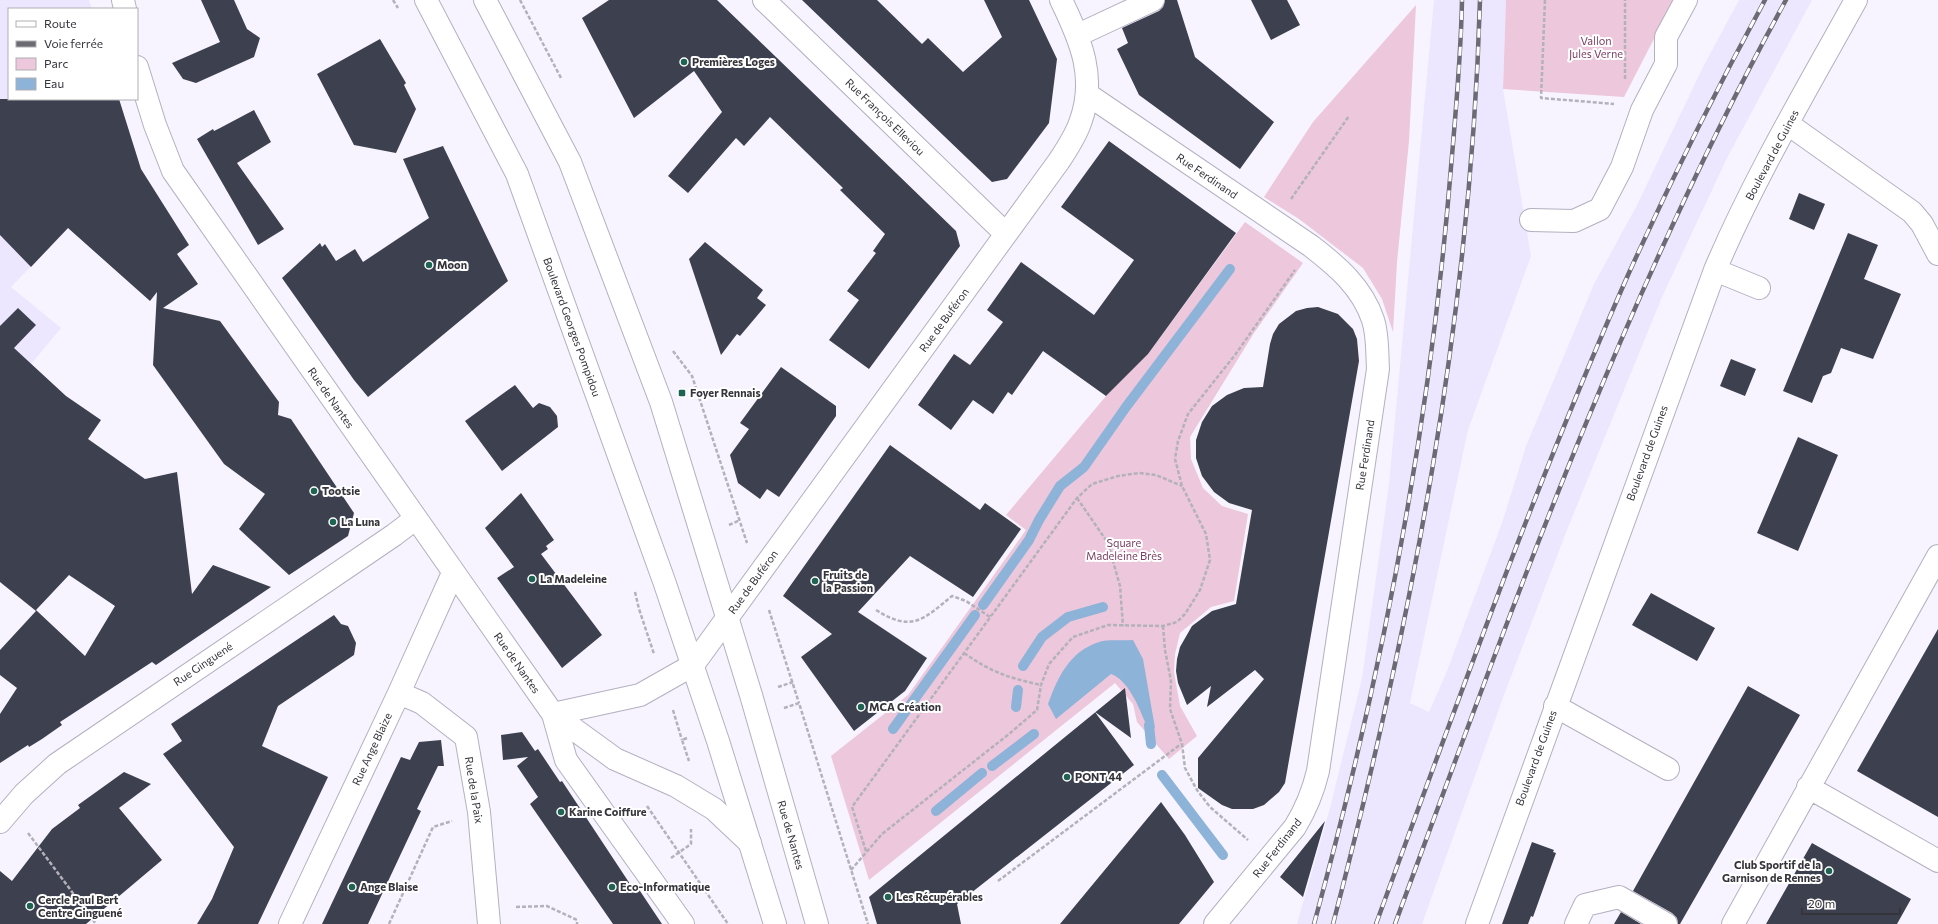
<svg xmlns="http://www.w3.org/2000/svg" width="1938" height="924" font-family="Commissioner,sans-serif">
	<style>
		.built { fill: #ece7ff }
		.green { fill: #edc7db }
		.water { fill: #8db3d8 }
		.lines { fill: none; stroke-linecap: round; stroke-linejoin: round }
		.stream { stroke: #8db3d8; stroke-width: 10 }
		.building { fill: #3d404e; fill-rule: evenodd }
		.minor-casing { stroke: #b3b0c0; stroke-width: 24 }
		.major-casing { stroke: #b3b0c0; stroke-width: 24 }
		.path { stroke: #b3b1ba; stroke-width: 2.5; stroke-dasharray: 4 2; stroke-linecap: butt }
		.minor { stroke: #fff; stroke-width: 22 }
		.major { stroke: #fff; stroke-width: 22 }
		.rail-casing { stroke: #6c6a72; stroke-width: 4.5 }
		.rail { stroke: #fff; stroke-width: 3; stroke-dasharray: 9; stroke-linecap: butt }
		.poi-dot { fill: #1f6353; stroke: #fff; stroke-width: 1.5 }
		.labels { text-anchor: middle; stroke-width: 4; stroke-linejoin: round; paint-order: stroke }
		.park-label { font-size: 11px; fill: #7c3f63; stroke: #fff }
		.poi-label { font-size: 11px; font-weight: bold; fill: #36343b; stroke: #fff; text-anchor: start }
		.street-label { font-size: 11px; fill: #36343b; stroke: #fff }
	</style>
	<rect width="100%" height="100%" fill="#f7f4ff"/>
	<path class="built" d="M 0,0 L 89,0 L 92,9 L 9,9 L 9,99 L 119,99 L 137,158 L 11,287 L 61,328 L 31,364 L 0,509 Z
		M 1434,0 L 1506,0 L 1503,89 L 1531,256 L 1468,430 L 1410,703 L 1429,712 L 1447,671 L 1503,520 L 1526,446 L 1594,284 L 1636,207 L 1703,67 L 1739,0 L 1812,0 L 1727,158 L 1662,297 L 1567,530 L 1504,695 L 1422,924 L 1297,924 L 1330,808 L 1362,678 L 1389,484 Z"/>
	<path class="green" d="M 1506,0 L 1674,0 L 1624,97 L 1503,89 Z
		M 1416,5 L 1409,141 L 1397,262 L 1393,332 L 1382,299 L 1363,268 L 1299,219 L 1264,197 L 1313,122 Z
		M 1245,222 L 1303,263 L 1254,333 L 1190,437 L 1191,459 L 1203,488 L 1222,506 L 1248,514 L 1234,601 L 1211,607 L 1180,633 L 1175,654 L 1174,672 L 1180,706 L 1197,736 L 1169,759 L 1137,722 L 1133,704 L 1115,683 L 869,880 L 831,756 L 908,695 L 1026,530 L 1006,515 L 1106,396 L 1148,354 Z"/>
	<path class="water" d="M 1133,640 L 1143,659 L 1155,728 L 1145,722 C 1139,707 1128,680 1111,674 L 1056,719 L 1048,704 C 1058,677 1069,652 1099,642 C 1108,639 1122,641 1133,640 Z"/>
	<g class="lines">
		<path class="stream" d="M 983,605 L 1029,540 L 1039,520 L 1060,486 L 1084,467 L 1126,407 L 1230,269
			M 1023,666 L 1042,637 L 1068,617 L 1103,607
			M 1016,707 L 1018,690
			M 1149,725 L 1151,744
			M 893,729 L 975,615
			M 992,766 L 1034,734
			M 1162,775 L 1223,855
			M 936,811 L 982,773"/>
	</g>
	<path class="building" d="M 201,0 L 234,0 L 247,29 L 260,38 L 254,57 L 196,83 L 183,79 L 172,63 L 220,42 Z
		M 609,0 L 717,0 L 956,231 L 960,246 L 869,369 L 829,340 L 859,300 L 847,291 L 876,253 L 873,251 L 885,234 L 840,190 L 843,188 L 770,117 L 744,146 L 736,138 L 688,193 L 668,176 L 722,112 L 694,71 L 634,118 L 582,18 Z
		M 802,0 L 877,0 L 922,44 L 928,38 L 963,72 L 1002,37 L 984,0 L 1029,0 L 1057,59 L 1049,123 L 1007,179 L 992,182 Z
		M 1165,0 L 1177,0 L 1195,57 L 1274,122 L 1240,169 L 1139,95 L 1117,49 L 1128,43 L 1122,28 L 1159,11 L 1163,7 Z
		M 1251,0 L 1287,0 L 1300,25 L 1271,40 Z
		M 380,39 L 406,83 L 404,85 L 416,109 L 396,153 L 354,145 L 317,74 Z
		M 0,99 L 119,99 L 141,169 L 189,245 L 177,254 L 198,284 L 163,308 L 220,321 L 279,402 L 278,415 L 291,419 L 354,513 L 348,536 L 289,575 L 239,529 L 265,494 L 224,464 L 153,365 L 157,292 L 150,301 L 68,228 L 31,267 L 0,235 Z
		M 254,110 L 271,142 L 237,163 L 284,229 L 258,245 L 197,139 L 213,129 L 214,131 L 220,128 Z
		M 1109,141 L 1236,233 L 1148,354 L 1106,396 L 1043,351 L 1012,395 L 1008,392 L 993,414 L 973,400 L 951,430 L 918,405 L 954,354 L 970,365 L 1003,322 L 987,310 L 1021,262 L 1094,315 L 1134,260 L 1061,207 Z
		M 443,146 L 508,281 L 368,397 L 354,380 L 282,278 L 320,243 L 322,247 L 325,244 L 336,261 L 355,249 L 363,262 L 429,218 L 403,159 Z
		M 1799,193 L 1825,204 L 1814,230 L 1789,219 Z
		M 1848,233 L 1878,245 L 1864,279 L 1901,294 L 1873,359 L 1841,348 L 1831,373 L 1823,376 L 1812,403 L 1783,391 Z
		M 705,242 L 763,290 L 757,298 L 766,305 L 740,336 L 737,334 L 721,355 L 689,259 Z
		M 1318,307 L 1338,314 L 1353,329 L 1357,339 L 1359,361 L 1285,783 L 1279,792 L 1264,805 L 1253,809 L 1232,809 L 1222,805 L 1198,788 L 1198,758 L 1264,679 L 1255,670 L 1207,707 L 1211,686 L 1187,705 L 1178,683 L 1176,671 L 1177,659 L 1180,647 L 1192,626 L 1212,611 L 1236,604 L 1252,510 L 1229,503 L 1214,492 L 1202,476 L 1196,458 L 1196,440 L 1202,422 L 1212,406 L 1227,395 L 1244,388 L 1263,387 L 1270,344 L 1273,334 L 1279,324 L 1296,311 L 1307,308 Z
		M 18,308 L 36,325 L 14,348 L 66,396 L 101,420 L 88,439 L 145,479 L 177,472 L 192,594 L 213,565 L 271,587 L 156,665 L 152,662 L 60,722 L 62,725 L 42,739 L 29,747 L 28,745 L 0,763 L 0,714 L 17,688 L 0,675 L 0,650 L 36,611 L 0,582 L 0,326 ZM 69,575 L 115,606 L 85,656 L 36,610 Z
		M 1731,359 L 1756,369 L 1745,396 L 1720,386 Z
		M 781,367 L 836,406 L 836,416 L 779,497 L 767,489 L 760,499 L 738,483 L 730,455 L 749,429 L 740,423 Z
		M 515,385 L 533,408 L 539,403 L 550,407 L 557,416 L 558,427 L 502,471 L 465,421 Z
		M 1798,437 L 1838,455 L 1798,551 L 1757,533 Z
		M 890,445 L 980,510 L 985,503 L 1021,529 L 973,597 L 910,556 L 858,612 L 927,658 L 905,691 L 854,731 L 801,657 L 832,634 L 783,596 Z
		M 521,493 L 554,540 L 546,546 L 548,549 L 541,554 L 602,635 L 562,668 L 497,578 L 514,567 L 485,528 Z
		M 1651,593 L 1715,628 L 1697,661 L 1632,625 Z
		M 334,615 L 341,624 L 348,626 L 356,643 L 354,655 L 278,706 L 262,746 L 328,777 L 258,924 L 197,924 L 212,899 L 234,847 L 163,754 L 182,741 L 171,724 Z
		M 1938,629 L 1938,817 L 1857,771 Z
		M 1748,686 L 1800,715 L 1680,924 L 1678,924 L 1677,918 L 1672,913 L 1633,891 Z
		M 1125,688 L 1131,738 L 1095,712 L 1134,765 L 957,904 L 961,924 L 877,924 L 869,897 Z
		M 522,732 L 535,751 L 538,749 L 560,782 L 562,781 L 634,890 L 638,888 L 662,924 L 613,924 L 530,804 L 538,797 L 517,766 L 528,757 L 503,760 L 501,735 Z
		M 441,740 L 444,766 L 438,766 L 417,809 L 421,811 L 368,924 L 322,924 L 401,757 L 410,760 L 419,742 Z
		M 124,772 L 151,784 L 119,808 L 162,860 L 86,924 L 0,924 L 0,871 L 12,881 L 52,829 L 80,808 L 78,805 Z
		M 1161,802 L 1185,835 L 1214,882 L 1179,924 L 1060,924 Z
		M 1325,821 L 1303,897 L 1280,877 Z
		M 1532,842 L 1554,850 L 1553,852 L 1556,853 L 1533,917 L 1531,916 L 1528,924 L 1502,924 Z
		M 1812,843 L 1911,899 L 1897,924 L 1766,924 Z
		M 1621,912 L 1641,924 L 1614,924 Z"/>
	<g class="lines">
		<defs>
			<path id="minor" d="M 123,0 L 125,9
				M 764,0 L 1006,234
				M 1078,35 L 1153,0
				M 137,67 L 155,125 L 173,171 L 553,714 L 566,760 L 683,924
				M 1087,94 L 1311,246 C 1337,266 1362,287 1373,320 C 1378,335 1377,353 1378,369 L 1318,771 C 1313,792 1306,809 1295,827 L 1215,924
				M 1788,124 L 1912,212 L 1922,224 L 1938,254
				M 1531,220 L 1574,221 L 1600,209 L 1622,167 L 1642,110 L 1666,64 L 1666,37 L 1686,0
				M 1715,270 L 1759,288
				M 399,693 L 422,703 L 466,737 L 479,812 L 489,924
				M 1555,706 L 1668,769
				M 553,714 L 640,695 L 693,665 L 1059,161 C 1067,149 1075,137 1080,123 C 1097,78 1081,41 1061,0
				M 553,714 L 615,759 L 676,786 L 714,809 L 750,843
				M 1808,787 L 1938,861
				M 0,822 L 24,794 L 57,764 L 394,535 L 415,519
				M 290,924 L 399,693 L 453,573
				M 1477,924 L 1715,270 C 1755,176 1807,89 1856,0
				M 1576,924 L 1585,905 L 1619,897 L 1666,924
				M 1733,924 L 1938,556"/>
			<path id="major" d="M 426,0 L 517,174 L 664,581 L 718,741 L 775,924
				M 485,0 L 570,162 L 661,402 L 751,695 L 817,924"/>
		</defs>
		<use href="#minor" class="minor-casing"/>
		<use href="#major" class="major-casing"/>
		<path class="path" d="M 393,0 L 398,8
			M 520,0 L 561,78
			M 1545,0 L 1541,98 L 1614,104
			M 1625,79 L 1625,0
			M 1291,199 L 1349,116
			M 673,351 L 692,376 L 747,543
			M 1077,498 L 1108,543 L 1120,586 L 1123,626
			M 729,525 L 740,520
			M 635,592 L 639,609 L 654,654
			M 769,610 L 799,703
			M 876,610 C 912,633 924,619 952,596 L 966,601 L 990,617
			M 1163,626 L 1165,650 L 1171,681 L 1170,709 L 1182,744 L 1185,768 L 1197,790 L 1210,807 L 1248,840
			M 964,653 C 991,672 1009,678 1041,685
			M 778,687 L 793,682
			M 784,708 L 799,703 L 868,924
			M 673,710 L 682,740
			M 687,738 L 682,740 L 689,761
			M 647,806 L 728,924
			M 28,833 L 96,924
			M 866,851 L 852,807 L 1077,498 L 1092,484 L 1118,476 L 1139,473 L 1156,475 L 1182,486
			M 671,858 L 691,844 L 691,829
			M 851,870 L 882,834 L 1009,734 L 1037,710 L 1041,685 L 1049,664 L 1073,637 L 1108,625 L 1163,626 L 1177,622 L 1185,614 L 1200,590 L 1210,560 L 1206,534 L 1182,486 L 1175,459 L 1178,441 L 1188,414 L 1235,355 L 1295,270
			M 998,881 L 1181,744
			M 516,907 L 547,906 L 577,920 L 577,924
			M 389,924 L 433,827 L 452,821"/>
		<use href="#minor" class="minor"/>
		<use href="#major" class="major"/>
		<defs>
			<path id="rail" d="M 1314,924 C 1381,680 1429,431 1450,179 C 1455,119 1461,60 1462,0
				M 1333,924 C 1412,622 1471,313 1480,0
				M 1376,924 C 1456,706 1534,488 1628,275 C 1670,182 1716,90 1765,0
				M 1395,924 C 1511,610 1624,294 1786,0"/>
		</defs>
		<use href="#rail" class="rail-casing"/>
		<use href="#rail" class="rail"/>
	</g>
	<g class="poi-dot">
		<circle cx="684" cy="62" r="4"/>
		<circle cx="429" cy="265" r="4"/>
		<rect x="678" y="389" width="8" height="8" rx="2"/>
		<circle cx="314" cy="491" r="4"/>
		<circle cx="333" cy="522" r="4"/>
		<circle cx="532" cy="579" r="4"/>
		<circle cx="815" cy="581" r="4"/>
		<circle cx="861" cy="707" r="4"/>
		<circle cx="1067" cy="777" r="4"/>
		<circle cx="561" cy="812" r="4"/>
		<circle cx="1829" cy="871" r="4"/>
		<circle cx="352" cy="887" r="4"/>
		<circle cx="612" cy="887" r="4"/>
		<circle cx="888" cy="897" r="4"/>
		<circle cx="30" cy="906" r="4"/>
	</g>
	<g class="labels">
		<g class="park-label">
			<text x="1596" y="45">Vallon<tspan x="1596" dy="13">Jules Verne</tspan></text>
			<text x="1124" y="547">Square<tspan x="1124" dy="13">Madeleine Brès</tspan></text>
		</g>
		<g class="poi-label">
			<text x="692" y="66">Premières Loges</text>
			<text x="437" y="269">Moon</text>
			<text x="690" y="397">Foyer Rennais</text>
			<text x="322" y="495">Tootsie</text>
			<text x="341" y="526">La Luna</text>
			<text x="823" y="579">Fruits de<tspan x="823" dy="13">la Passion</tspan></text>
			<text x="540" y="583">La Madeleine</text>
			<text x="869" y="711">MCA Création</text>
			<text x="1075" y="781">PONT 44</text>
			<text x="569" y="816">Karine Coiffure</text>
			<text x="1821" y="869" text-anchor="end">Club Sportif de la<tspan x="1821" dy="13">Garnison de Rennes</tspan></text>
			<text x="360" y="891">Ange Blaise</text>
			<text x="620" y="891">Eco-Informatique</text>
			<text x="896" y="901">Les Récupérables</text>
			<text x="38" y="904">Cercle Paul Bert<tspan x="38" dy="13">Centre Ginguené</tspan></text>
		</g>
		<g class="street-label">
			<text transform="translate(885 117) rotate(44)" y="4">Rue François Elleviou</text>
			<text transform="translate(1772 155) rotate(-62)" y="4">Boulevard de Guines</text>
			<text transform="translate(1207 176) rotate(34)" y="4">Rue Ferdinand</text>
			<text transform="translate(944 320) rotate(-54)" y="4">Rue de Buféron</text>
			<text transform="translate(572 327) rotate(70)" y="4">Boulevard Georges Pompidou</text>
			<text transform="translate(331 398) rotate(55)" y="4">Rue de Nantes</text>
			<text transform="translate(1647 453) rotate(-70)" y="4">Boulevard de Guines</text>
			<text transform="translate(1365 455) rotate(-81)" y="4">Rue Ferdinand</text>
			<text transform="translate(753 582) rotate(-54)" y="4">Rue de Buféron</text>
			<text transform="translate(517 663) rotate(55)" y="4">Rue de Nantes</text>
			<text transform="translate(203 664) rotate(-34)" y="4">Rue Ginguené</text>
			<text transform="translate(372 749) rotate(-65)" y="4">Rue Ange Blaize</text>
			<text transform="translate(1536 758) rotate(-70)" y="4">Boulevard de Guines</text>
			<text transform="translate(474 790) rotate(81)" y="4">Rue de la Paix</text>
			<text transform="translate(791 835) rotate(74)" y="4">Rue de Nantes</text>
			<text transform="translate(1277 848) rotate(-52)" y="4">Rue Ferdinand</text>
		</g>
	</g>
	<rect x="8" y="8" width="130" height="92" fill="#ffffff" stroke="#afaeb1"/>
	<rect x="16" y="21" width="20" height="6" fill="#ffffff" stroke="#afaeb1"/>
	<text x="44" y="28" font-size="12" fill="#36343b">Route</text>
	<rect x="16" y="41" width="20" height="6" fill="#6c6a72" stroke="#afaeb1"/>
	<text x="44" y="48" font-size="12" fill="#36343b">Voie ferrée</text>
	<rect x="16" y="58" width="20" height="12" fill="#edc7db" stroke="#afaeb1"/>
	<text x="44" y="68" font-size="12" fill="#36343b">Parc</text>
	<rect x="16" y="78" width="20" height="12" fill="#8db3d8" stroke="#afaeb1"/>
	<text x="44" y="88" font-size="12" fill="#36343b">Eau</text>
	<path d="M1802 908v6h98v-6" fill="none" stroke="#36343b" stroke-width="2"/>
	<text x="1808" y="908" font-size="12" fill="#36343b" stroke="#ffffff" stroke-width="3" paint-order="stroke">20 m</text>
</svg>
